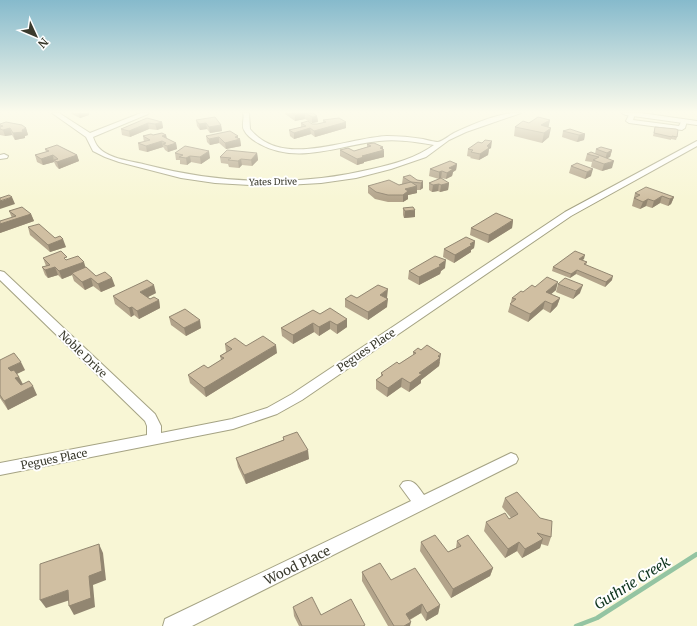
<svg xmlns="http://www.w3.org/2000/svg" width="697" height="626" font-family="Merriweather,serif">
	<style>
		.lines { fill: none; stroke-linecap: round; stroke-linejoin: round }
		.stream { stroke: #94c4a2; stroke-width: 4.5 }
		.minor-casing { stroke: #a5a384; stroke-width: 2 }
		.major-casing { stroke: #a5a384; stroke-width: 2 }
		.minor { fill: #fff; fill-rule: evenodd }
		.major { fill: #fff; fill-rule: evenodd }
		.wall { fill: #b3a48b }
		.shaded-wall { fill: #928671 }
		.building { fill: #d0bfa2; stroke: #928671 }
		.labels { text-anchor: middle; stroke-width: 4; stroke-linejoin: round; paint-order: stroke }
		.far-street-label { font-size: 9px; fill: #3a3a2d; stroke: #fff }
		.street-label { font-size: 11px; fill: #3a3a2d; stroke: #fff }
		.near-street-label { font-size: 13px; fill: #3a3a2d; stroke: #fff }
		.near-water-label { font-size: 14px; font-style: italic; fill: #0d331c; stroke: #fff }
	</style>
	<rect width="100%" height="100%" fill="#f8f6d5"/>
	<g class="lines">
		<path class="stream" d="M 576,626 L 597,618 L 697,554"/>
		<defs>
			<path id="minor" d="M 52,113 L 59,113 L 90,133 L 141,113 L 149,113 L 148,114 L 93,137 C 94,140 96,145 99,148 C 109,159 132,161 147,165 C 220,184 298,187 372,169 C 394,164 416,158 434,145 C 416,142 398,139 379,141 C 340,145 298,165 260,144 C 254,141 247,136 244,130 C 241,125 245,118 243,113 L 249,113 L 250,129 C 282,169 345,138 387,136 C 399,136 411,137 423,139 C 427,140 435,142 438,142 C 443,141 450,135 454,133 C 471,125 503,111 521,113 L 466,132 L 449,140 L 426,157 L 391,169 L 356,178 L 321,183 L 286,185 L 250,185 L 215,183 L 181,178 L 119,162 L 105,157 L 93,151 L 86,137 Z
				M 630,113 L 635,114 L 633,120 L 679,126 L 682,120 L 687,121 L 685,128 L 682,130 L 629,123 L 626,121 Z
				M 697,141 L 697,146 L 571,216 L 302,400 L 277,414 L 233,429 L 0,475 L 0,463 L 147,435 L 147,426 L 145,421 L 0,280 L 0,271 L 4,272 L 155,414 L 161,426 L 161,433 L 232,419 L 267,408 L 292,394 L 565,212 Z
				M 4,154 L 8,156 L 7,158 L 0,159 L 0,155 Z
				M 511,453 L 516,455 L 518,459 L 516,463 L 192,626 L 163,626 L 165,619 L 411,501 L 400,486 L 403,482 C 414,478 418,487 424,495 Z"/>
			<path id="major" d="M 622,113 L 641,113 L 697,121 L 697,125 L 626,115 Z"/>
		</defs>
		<use href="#minor" class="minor-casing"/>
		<use href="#major" class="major-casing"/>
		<use href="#minor" class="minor"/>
		<use href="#major" class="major"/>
	</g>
	<path class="wall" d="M 70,113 L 89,113 L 89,115 L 80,118 Z
		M 285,113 L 313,113 L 317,116 L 318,122 L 312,123 L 305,119 L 295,121 L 285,114 Z
		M 147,118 L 162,122 L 163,128 L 157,130 L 149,129 L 130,137 L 122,135 L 121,129 Z
		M 196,120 L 221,125 L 222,131 L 210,133 L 207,129 L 200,130 L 197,126 Z
		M 323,120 L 346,122 L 346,128 L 315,137 L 311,134 L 294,139 L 290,136 L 289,130 L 301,127 L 301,123 L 317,124 L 323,123 Z
		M 550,120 L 548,127 L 549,137 L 542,143 L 514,136 L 515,127 Z
		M 0,124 L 26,128 L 28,135 L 25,136 L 25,138 L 15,140 L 12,135 L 5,136 L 0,135 Z
		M 655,127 L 677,137 L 676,140 L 671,139 L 671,140 L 653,136 Z
		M 563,131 L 585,134 L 584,140 L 577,142 L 562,137 Z
		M 153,135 L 166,135 L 167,139 L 176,143 L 177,149 L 168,152 L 165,150 L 164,148 L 163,147 L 147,152 L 139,150 L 138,143 L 144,142 L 143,136 Z
		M 206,136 L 238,138 L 240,139 L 241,146 L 226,149 L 219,143 L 210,145 L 207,142 Z
		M 367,144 L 383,150 L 384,157 L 364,162 L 364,163 L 357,165 L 340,156 L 340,150 L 354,151 L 367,147 Z
		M 491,148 L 489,149 L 488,155 L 479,160 L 470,158 L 471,157 L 467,156 L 468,149 Z
		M 45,149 L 77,155 L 79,161 L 59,169 L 56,166 L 54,162 L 43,165 L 37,162 L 35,155 L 46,152 Z
		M 596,149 L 612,150 L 610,157 L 607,158 L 612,168 L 602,171 L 591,167 L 592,162 L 585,161 L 587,154 L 595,154 Z
		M 175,153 L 210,158 L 201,164 L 191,162 L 187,165 L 180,164 L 180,160 L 176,160 Z
		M 257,153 L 258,160 L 252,166 L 242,165 L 239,168 L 229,167 L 228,164 L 221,163 L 220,157 Z
		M 577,163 L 591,176 L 585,179 L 569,173 L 571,166 Z
		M 457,164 L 456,170 L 453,172 L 452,176 L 446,179 L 441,178 L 439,179 L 429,176 L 430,169 Z
		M 403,177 L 423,181 L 423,188 L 420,190 L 417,190 L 417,193 L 408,195 L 408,199 L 403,202 L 388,202 L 375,199 L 368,193 L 368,186 L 399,185 L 403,184 L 402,184 Z
		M 429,183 L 449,183 L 448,190 L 440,192 L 438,191 L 432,192 L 429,190 Z
		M 635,193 L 674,197 L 671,204 L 668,206 L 660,203 L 652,208 L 646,206 L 640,209 L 632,206 Z
		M 403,208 L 415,217 L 404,218 L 403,215 Z
		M 9,211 L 31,214 L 34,221 L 0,233 L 0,221 L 12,218 Z
		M 513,220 L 512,228 L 488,243 L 470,235 L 471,228 Z
		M 28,227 L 66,247 L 50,252 L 30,235 Z
		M 475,241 L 474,248 L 471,250 L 471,252 L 454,263 L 443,257 L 444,249 Z
		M 43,258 L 68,260 L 86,267 L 96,276 L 115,286 L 101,292 L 93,286 L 85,290 L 74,281 L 72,275 L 62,279 L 58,275 L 48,278 L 45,275 L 42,267 L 46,266 Z
		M 584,259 L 582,260 L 587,262 L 586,265 L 612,280 L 605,287 L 576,274 L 570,278 L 552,271 L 553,267 Z
		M 445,268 L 441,271 L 440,274 L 419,285 L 408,279 L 409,271 Z
		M 558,284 L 580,293 L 573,299 L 556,292 Z
		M 535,287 L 556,290 L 551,294 L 560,298 L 557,306 L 550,313 L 543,309 L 528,322 L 508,312 L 512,298 Z
		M 156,293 L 148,297 L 150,299 L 159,300 L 160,308 L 139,319 L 134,315 L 131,317 L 115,304 L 113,296 Z
		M 357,298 L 387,298 L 387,307 L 368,320 L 345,307 L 345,299 Z
		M 320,314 L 347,319 L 347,327 L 337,334 L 330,329 L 319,336 L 314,332 L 293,344 L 282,336 L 281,328 Z
		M 169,317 L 201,328 L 186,336 L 171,325 Z
		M 225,344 L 246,346 L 277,353 L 206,397 L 190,383 L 188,375 L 208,368 L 221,360 L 220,356 L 226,352 Z
		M 413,352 L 440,362 L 439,366 L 421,380 L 421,383 L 409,392 L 401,387 L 387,397 L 376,389 L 376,380 L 381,376 L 381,373 L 399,364 L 413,355 Z
		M 0,360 L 25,370 L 17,374 L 19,377 L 23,384 L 37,395 L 8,410 L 0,398 Z
		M 283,437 L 309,459 L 246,484 L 238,467 L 236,458 L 283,440 Z
		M 505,498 L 551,537 L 548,546 L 541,544 L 540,548 L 522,558 L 517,551 L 505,558 L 484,531 L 486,522 L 509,519 L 511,518 L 502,507 Z
		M 457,541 L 493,568 L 490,576 L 451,598 L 420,551 L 421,542 L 448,552 L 456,548 Z
		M 362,572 L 391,580 L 440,605 L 438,614 L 426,621 L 421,613 L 410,620 L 410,626 L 388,626 L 362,581 Z
		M 293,607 L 321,615 L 365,625 L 365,626 L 299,626 L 294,616 Z"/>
	<path class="shaded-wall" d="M 78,113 L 89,113 L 89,115 L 80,118 Z
		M 305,113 L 305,119 L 295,121 L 295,115 Z
		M 317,116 L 318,122 L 312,123 L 312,117 Z
		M 550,120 L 548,129 L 541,125 Z
		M 162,122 L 163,128 L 157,130 L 155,124 Z
		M 346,122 L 346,128 L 315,137 L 314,131 Z
		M 148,123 L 149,129 L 130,137 L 129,131 Z
		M 206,123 L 207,129 L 200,130 L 199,124 Z
		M 221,125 L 222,131 L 210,133 L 209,127 Z
		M 10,128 L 12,135 L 5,136 L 3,130 Z
		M 26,128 L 28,135 L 25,136 L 25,138 L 15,140 L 13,133 L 22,130 Z
		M 310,128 L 311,134 L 294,139 L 294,133 Z
		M 551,128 L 549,137 L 542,143 L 544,133 Z
		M 585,134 L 584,140 L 577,142 L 579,135 Z
		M 166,135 L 167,141 L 162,136 Z
		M 238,136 L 238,140 L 240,139 L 241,146 L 226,149 L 225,143 L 235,137 Z
		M 219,137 L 219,143 L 210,145 L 209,139 Z
		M 162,141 L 163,147 L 147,152 L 146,146 Z
		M 492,141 L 491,148 L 489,149 L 488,155 L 479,160 L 480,154 L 487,146 Z
		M 176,143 L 177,149 L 168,152 L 167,146 Z
		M 383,147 L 383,151 L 384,150 L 384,157 L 364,162 L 364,163 L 357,165 L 357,159 L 362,156 Z
		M 612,150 L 610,157 L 605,159 L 607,153 Z
		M 209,151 L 210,158 L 201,164 L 200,157 Z
		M 257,153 L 258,160 L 252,166 L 251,160 Z
		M 53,155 L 54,162 L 43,165 L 41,159 Z
		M 77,155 L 79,161 L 59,169 L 57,162 Z
		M 190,156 L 191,162 L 187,165 L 186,158 Z
		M 241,159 L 242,165 L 239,168 L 238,161 Z
		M 614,161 L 612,168 L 602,171 L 604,164 Z
		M 457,164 L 456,170 L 453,172 L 452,176 L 446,179 L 447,173 L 449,168 Z
		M 593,169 L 591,176 L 585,179 L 587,172 Z
		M 442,171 L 441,178 L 439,179 L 439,172 Z
		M 423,181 L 423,188 L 420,190 L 421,183 Z
		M 449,183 L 448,190 L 440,192 L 441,185 Z
		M 439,184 L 438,191 L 432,192 L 433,185 Z
		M 417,186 L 417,193 L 408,195 L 408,199 L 403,202 L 403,195 L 405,189 Z
		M 662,196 L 660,203 L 652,208 L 654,201 Z
		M 0,197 L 1,201 L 12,197 L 15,204 L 0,209 Z
		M 674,197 L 671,204 L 668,206 L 670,199 Z
		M 648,199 L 646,206 L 640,209 L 643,202 Z
		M 415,210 L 415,217 L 404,218 L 405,211 Z
		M 31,214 L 34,221 L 0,233 L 0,224 Z
		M 513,220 L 512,228 L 488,243 L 489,235 Z
		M 63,239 L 66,247 L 50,252 L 48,245 Z
		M 475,241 L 474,248 L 471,250 L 471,252 L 454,263 L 455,255 Z
		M 585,255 L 584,259 L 578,263 L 579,259 Z
		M 446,260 L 445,268 L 441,271 L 440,274 L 419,285 L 419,277 Z
		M 84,262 L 86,269 L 72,273 L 72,275 L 62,279 L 59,271 Z
		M 55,267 L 58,275 L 48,278 L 45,270 Z
		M 577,270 L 576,274 L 570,278 L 571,274 Z
		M 613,276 L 612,280 L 605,287 L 606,282 Z
		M 91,278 L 93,286 L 85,290 L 82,282 Z
		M 112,278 L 115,286 L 101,292 L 98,284 Z
		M 558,282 L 556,290 L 544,300 L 546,292 Z
		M 154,285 L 156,293 L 142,300 L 140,292 Z
		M 583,285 L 580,293 L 573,299 L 576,291 Z
		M 388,289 L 387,298 L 379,303 L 380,295 Z
		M 560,298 L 557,306 L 550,313 L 552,304 Z
		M 388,299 L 387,307 L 368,320 L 368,312 Z
		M 159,300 L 160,308 L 139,319 L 137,311 Z
		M 545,301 L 543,309 L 528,322 L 530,314 Z
		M 132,307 L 134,315 L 131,317 L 129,308 Z
		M 347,319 L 347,327 L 337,334 L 337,325 Z
		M 200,320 L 201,328 L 186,336 L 184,328 Z
		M 330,321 L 330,329 L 319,336 L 319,327 Z
		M 313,323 L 314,332 L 293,344 L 293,335 Z
		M 276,345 L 277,353 L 206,397 L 204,388 Z
		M 441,354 L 439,366 L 421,380 L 421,383 L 409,392 L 410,383 L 419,373 Z
		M 21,362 L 25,370 L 12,376 L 8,368 Z
		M 19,377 L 23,385 L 19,387 L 15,378 Z
		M 402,378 L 401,387 L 387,397 L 388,388 Z
		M 33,386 L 37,395 L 8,410 L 4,401 Z
		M 308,450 L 309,459 L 246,484 L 244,475 Z
		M 543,539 L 540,548 L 522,558 L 525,549 Z
		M 519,542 L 517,551 L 505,558 L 508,549 Z
		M 99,544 L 103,553 L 106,580 L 93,585 L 95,607 L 74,615 L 69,606 L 89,576 Z
		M 493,568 L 490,576 L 451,598 L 453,589 Z
		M 68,590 L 73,599 L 46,608 L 40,600 Z
		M 422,604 L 421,613 L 405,622 L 406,614 Z
		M 440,605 L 438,614 L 426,621 L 427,613 Z
		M 411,622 L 410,626 L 404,626 Z"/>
	<path class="building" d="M 292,113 L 313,113 L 317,116 L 312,117 L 305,113 L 295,115 Z
		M 215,117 L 221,125 L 209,127 L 206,123 L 199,124 L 196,120 Z
		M 538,117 L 550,120 L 541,125 L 551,128 L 544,133 L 515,127 L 523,121 L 529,123 Z
		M 147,118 L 162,122 L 155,124 L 148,123 L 129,131 L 121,129 Z
		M 339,118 L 346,122 L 314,131 L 310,128 L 294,133 L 289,130 L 306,126 L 301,123 L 308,121 L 312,124 L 317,124 L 326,122 L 323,120 Z
		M 6,122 L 22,125 L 26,128 L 22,130 L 23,132 L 13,133 L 10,128 L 3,130 L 0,129 L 0,127 L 3,126 L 0,125 L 0,124 Z
		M 655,127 L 676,129 L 678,130 L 677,137 L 672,136 L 672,137 L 654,133 Z
		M 570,129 L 585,134 L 579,135 L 563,131 Z
		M 230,131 L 238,136 L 235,137 L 240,139 L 225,143 L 219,137 L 209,139 L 206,136 Z
		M 162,133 L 166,135 L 162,136 L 176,143 L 167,146 L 163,144 L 166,143 L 162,141 L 146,146 L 138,143 L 150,140 L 143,136 L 151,134 L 153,135 Z
		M 485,140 L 492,141 L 487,146 L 489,147 L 488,148 L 489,148 L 480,154 L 471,152 L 473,150 L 468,149 L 478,142 L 482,143 Z
		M 374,143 L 383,147 L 380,148 L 384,150 L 362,156 L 364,157 L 357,159 L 340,150 L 348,148 L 354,151 L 371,146 L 367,144 Z
		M 57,145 L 77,155 L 57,162 L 54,160 L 58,159 L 53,155 L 41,159 L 35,155 L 49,151 L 45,149 Z
		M 185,146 L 209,151 L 200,157 L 190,156 L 186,158 L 179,157 L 183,155 L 175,153 Z
		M 601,147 L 612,150 L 607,153 L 596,149 Z
		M 227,150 L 257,153 L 251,160 L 241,159 L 238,161 L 228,160 L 231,158 L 220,157 Z
		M 591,152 L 614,161 L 604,164 L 593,160 L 599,157 L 587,154 Z
		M 450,161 L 457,164 L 449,168 L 453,169 L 447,173 L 442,171 L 439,172 L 430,169 Z
		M 577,163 L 593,169 L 587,172 L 571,166 Z
		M 410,175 L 417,180 L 423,181 L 421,183 L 411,182 L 403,177 Z
		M 441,178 L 449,183 L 441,185 L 439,184 L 433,185 L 429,183 Z
		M 389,180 L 399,185 L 411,182 L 417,186 L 405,189 L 408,191 L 403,195 L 388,195 L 376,192 L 368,186 Z
		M 646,187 L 674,197 L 670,199 L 662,196 L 654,201 L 648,199 L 643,202 L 634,198 L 640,195 L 635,193 Z
		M 9,195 L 12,197 L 0,201 L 0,198 Z
		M 22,207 L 31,214 L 0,224 L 0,221 L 16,216 L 9,211 Z
		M 413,207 L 415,210 L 405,211 L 403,208 Z
		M 496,213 L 513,220 L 489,235 L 471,228 Z
		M 39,224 L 55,238 L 60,236 L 63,239 L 48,245 L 28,227 Z
		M 466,237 L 475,241 L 470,244 L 472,245 L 455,255 L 444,249 Z
		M 61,251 L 67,257 L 64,258 L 66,260 L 78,256 L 84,262 L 59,271 L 55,267 L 45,270 L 42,267 L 50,265 L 43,258 Z
		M 575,251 L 585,255 L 579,259 L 587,262 L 584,264 L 613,276 L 606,282 L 577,270 L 571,274 L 553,267 Z
		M 435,256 L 446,260 L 439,265 L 441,266 L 419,277 L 409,271 Z
		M 86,267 L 96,276 L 105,272 L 112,278 L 98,284 L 91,278 L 82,282 L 72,273 Z
		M 547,277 L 558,282 L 546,292 L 560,298 L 552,304 L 545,301 L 530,314 L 510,304 L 516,299 L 512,298 L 521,291 L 523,292 L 532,285 L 535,287 Z
		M 565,278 L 583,285 L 576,291 L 558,284 Z
		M 147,280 L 154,285 L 140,292 L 150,299 L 154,297 L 159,300 L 137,311 L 132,307 L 129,308 L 113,296 Z
		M 378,285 L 388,289 L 380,295 L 388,299 L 368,312 L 345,299 L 351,295 L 357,298 Z
		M 330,308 L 347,319 L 337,325 L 330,321 L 319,327 L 313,323 L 293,335 L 281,328 L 313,310 L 320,314 Z
		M 185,309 L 200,320 L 184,328 L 169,317 Z
		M 263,336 L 276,345 L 204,388 L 188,375 L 204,365 L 208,368 L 224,358 L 220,356 L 232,349 L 225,344 L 235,338 L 246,346 Z
		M 427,345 L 441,354 L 438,356 L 440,358 L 419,373 L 422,374 L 410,383 L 402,378 L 388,388 L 376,380 L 383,375 L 381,373 L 397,362 L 399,364 L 416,353 L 413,352 L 418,348 L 421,350 Z
		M 14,353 L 21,362 L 8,368 L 11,371 L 14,370 L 19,377 L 15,378 L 21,385 L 29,381 L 33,386 L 4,401 L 0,395 L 0,360 Z
		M 297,432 L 308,450 L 244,475 L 236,458 L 284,440 L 283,437 Z
		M 517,492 L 540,518 L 552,521 L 551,537 L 537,533 L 543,539 L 525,549 L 519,542 L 508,549 L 486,522 L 505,513 L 509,519 L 518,514 L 505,498 Z
		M 435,535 L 448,552 L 461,546 L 457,541 L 468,535 L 493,568 L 453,589 L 421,542 Z
		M 99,544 L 102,571 L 89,576 L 91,598 L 69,606 L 68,590 L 40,600 L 40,564 Z
		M 380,563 L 391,580 L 415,568 L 440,605 L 427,613 L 422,604 L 406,614 L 411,622 L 404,626 L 394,626 L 362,572 Z
		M 312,597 L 321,615 L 351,599 L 365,625 L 363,626 L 302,626 L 293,607 Z"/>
	<linearGradient id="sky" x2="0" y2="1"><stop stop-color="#86bacc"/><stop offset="0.56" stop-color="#fcfbec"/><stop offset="1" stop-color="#fcfbec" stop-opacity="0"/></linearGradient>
	<rect width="697" height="200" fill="url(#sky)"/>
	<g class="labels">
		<g class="far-street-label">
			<text transform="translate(273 182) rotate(-1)" y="3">Yates Drive</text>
		</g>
		<g class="street-label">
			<text transform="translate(366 350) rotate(-34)" y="4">Pegues Place</text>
			<text transform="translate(83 354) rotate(44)" y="4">Noble Drive</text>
			<text transform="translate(54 459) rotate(-11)" y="4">Pegues Place</text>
		</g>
		<g class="near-street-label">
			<text transform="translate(297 565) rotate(-26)" y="5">Wood Place</text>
		</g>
		<g class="near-water-label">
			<text transform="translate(632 583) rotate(-32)" y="5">Guthrie Creek</text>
		</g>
	</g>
	<g transform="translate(36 36) rotate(134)" stroke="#ffffff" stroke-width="3" paint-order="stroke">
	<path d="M0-3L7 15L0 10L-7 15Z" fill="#3a3a2d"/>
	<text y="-6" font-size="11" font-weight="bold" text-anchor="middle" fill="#3a3a2d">N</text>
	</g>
</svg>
